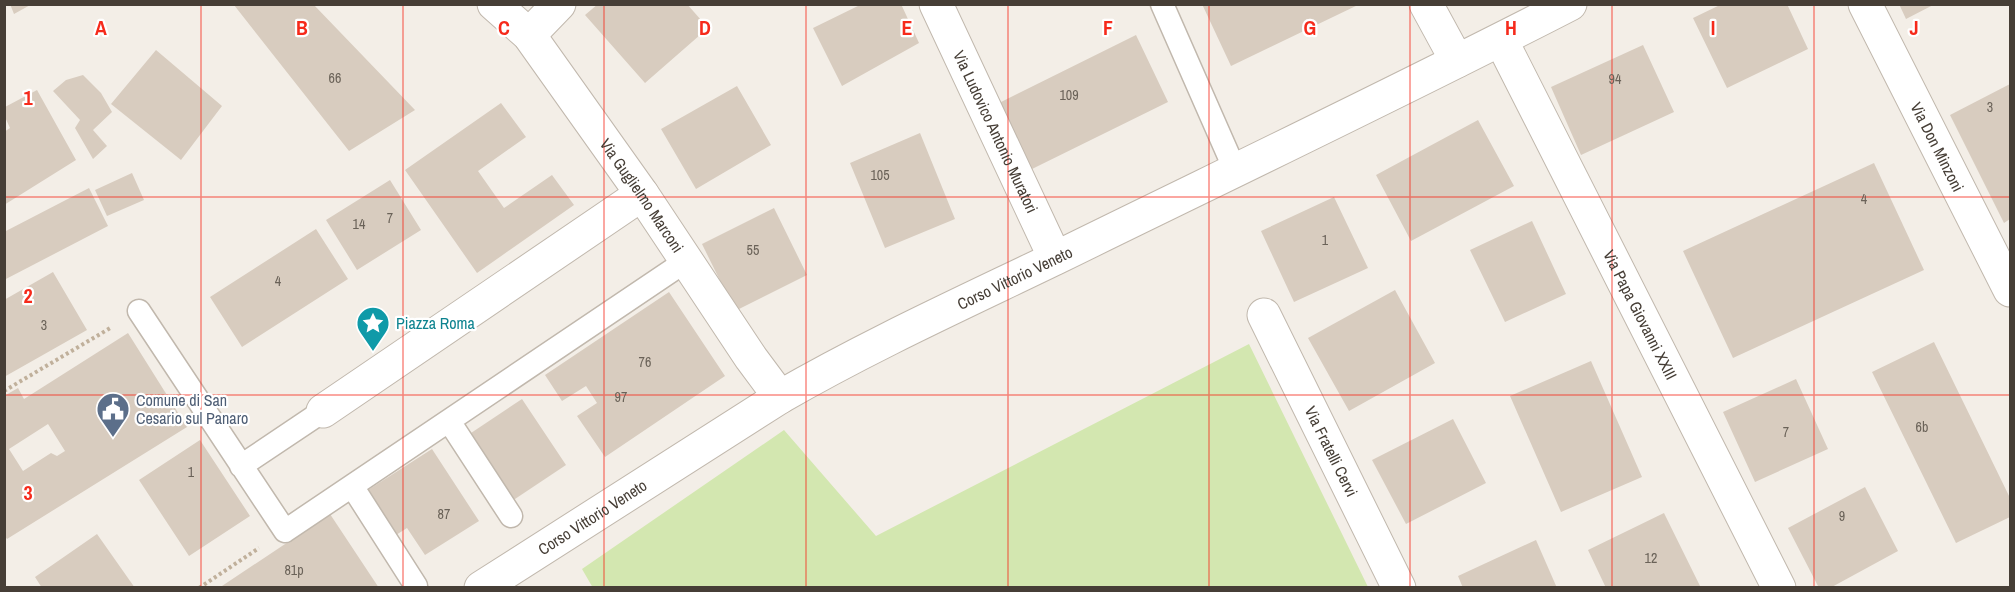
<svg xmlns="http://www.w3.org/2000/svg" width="2015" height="592" font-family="'Archivo Narrow',sans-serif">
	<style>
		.green { fill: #d3e7b0 }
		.building { fill: #d8ccbf; fill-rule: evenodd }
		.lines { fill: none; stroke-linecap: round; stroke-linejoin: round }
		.service-casing { stroke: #c1b8ad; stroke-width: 25 }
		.minor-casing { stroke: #c1b8ad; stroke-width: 35 }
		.path { stroke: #c0b09b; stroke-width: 4; stroke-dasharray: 3 3; stroke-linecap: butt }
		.service { stroke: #fff; stroke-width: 22 }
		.minor { stroke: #fff; stroke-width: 33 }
		.grid { fill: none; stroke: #f62a1b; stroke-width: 1.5; stroke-opacity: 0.55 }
		.labels { text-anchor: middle; stroke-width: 4.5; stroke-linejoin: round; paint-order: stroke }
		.number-label { font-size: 14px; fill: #6a6258 }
		.street-label { font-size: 16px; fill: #463e36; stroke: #fff }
		.culture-label { font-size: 16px; fill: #0d838f; stroke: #fff; text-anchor: start }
		.service-label { font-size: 16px; fill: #4e5e75; stroke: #fff; text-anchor: start }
		.grid-label { font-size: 20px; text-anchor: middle; font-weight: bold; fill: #f62a1b; stroke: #fff; stroke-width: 4.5; stroke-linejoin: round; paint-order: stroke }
	</style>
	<rect width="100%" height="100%" fill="#f3eee7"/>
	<path class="green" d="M 1249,344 L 1368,587 L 593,588 L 582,569 L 784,430 L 876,536 Z"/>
	<path class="building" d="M 10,4 L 32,4 L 14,14 Z
		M 598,4 L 687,4 L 708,28 L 645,83 L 585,15 Z
		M 862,4 L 901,4 L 919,43 L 842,86 L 813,28 Z
		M 1202,4 L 1360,4 L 1231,66 Z
		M 1722,4 L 1787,4 L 1808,49 L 1727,88 L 1693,18 Z
		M 1899,4 L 1935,4 L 1906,19 Z
		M 234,5 L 314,5 L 415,110 L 349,151 Z
		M 1136,35 L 1168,102 L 1032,169 L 999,103 Z
		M 1643,45 L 1674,112 L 1581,155 L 1551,87 Z
		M 156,50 L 222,106 L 181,160 L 111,104 Z
		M 83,75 L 101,93 L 112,112 L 93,130 L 107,146 L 93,159 L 75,128 L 80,120 L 53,91 L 66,80 Z
		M 2010,84 L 2010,219 L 2004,223 L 1950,115 Z
		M 737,86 L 771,145 L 696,189 L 661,129 Z
		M 37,90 L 76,160 L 4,205 L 4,132 L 10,128 L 5,117 L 5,107 Z
		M 501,103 L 526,137 L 478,171 L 504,208 L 552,175 L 574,205 L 477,273 L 405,170 Z
		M 1478,120 L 1514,186 L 1411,241 L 1376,175 Z
		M 920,133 L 955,219 L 885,248 L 850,163 Z
		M 1874,163 L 1924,270 L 1733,358 L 1683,251 Z
		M 132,173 L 144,200 L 107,216 L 95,190 Z
		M 390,180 L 421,230 L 357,270 L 326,220 Z
		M 89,188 L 108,226 L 4,280 L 4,232 Z
		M 1334,197 L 1368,268 L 1294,302 L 1261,231 Z
		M 774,208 L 807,275 L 735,311 L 702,244 Z
		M 1532,221 L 1566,294 L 1505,322 L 1470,250 Z
		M 316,229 L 348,279 L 242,347 L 210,297 Z
		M 53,272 L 87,330 L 4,377 L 4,300 Z
		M 1395,290 L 1435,363 L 1349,411 L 1308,338 Z
		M 669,292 L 725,376 L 605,457 L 577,416 L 597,403 L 586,386 L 562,401 L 545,375 Z
		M 128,333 L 187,427 L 7,539 L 4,535 L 4,396 L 18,388 L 24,399 ZM 48,424 L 65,451 L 57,456 L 51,453 L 23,471 L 9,449 Z
		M 1934,342 L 2010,498 L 2010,517 L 1956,543 L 1872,372 Z
		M 1591,361 L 1642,477 L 1561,512 L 1510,396 Z
		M 1796,379 L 1828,449 L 1755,482 L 1723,412 Z
		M 522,399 L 566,465 L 512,501 L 468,435 Z
		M 1453,419 L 1486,483 L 1406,524 L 1372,460 Z
		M 200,440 L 250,516 L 189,556 L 139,480 Z
		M 432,449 L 479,521 L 425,555 L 407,528 L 396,535 L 368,490 Z
		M 1865,487 L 1898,551 L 1830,588 L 1819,588 L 1788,528 Z
		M 1664,513 L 1701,588 L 1606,588 L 1588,550 Z
		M 330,514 L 379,588 L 219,588 Z
		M 97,534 L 135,588 L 42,588 L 35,577 Z
		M 1536,540 L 1557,588 L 1463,588 L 1458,576 Z"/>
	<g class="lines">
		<defs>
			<path id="service" d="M 1162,4 L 1235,170
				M 139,311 L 285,531 L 686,261
				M 449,421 L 511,516
				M 241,466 L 323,411
				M 352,486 L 416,586"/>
			<g id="minor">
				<path id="s1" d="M 494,4 L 529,35 L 642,194 L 751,358 L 780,397"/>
				<path id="s2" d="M 936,4 L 1055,258"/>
				<path d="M 1426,4 L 1457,61"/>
				<path id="s3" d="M 1865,4 L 2010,290"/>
				<path d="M 529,35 L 559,4"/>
				<path id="s4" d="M 1501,40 L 1779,588"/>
				<path id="s5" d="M 1264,315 L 1399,588"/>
				<path d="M 323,411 L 642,194"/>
				<path id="s6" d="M 481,588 L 780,397 C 870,345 965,302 1058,257 C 1229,173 1401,91 1570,4"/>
			</g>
		</defs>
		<use href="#service" class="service-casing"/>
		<use href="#minor" class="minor-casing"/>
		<path class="path" d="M 4,391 L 112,327
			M 199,588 L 259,548"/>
		<use href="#service" class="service"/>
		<use href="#minor" class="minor"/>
	</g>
	<path class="grid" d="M 201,4 L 201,588M 403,4 L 403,588M 604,4 L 604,588M 806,4 L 806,588M 1008,4 L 1008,588M 1209,4 L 1209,588M 1410,4 L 1410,588M 1612,4 L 1612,588M 1814,4 L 1814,588M 4,197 L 2010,197M 4,395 L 2010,395"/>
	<defs>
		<symbol id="sight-pin" viewBox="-11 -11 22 30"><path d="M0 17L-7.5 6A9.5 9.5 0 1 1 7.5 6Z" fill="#0f9aa8" stroke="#fff"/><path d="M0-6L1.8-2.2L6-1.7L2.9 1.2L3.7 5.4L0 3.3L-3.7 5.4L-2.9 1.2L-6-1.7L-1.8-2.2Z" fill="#fff"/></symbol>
		<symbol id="civic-pin" viewBox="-11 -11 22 30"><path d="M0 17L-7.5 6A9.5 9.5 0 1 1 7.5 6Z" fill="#5c6f8a" stroke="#fff"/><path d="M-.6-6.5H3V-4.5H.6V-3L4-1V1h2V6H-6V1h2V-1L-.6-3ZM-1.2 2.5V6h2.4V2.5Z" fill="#fff"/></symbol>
	</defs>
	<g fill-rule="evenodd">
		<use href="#sight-pin" x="354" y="304" width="38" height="52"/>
		<use href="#civic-pin" x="94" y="390" width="38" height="52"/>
	</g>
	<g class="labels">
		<g class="number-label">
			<text x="335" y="83">66</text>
			<text x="1615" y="84">94</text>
			<text x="1069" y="100">109</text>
			<text x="1990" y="112">3</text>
			<text x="880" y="180">105</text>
			<text x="1864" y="204">4</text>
			<text x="390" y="223">7</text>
			<text x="359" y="229">14</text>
			<text x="1325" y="245">1</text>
			<text x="753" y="255">55</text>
			<text x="278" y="286">4</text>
			<text x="44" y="330">3</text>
			<text x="645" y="367">76</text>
			<text x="621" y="402">97</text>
			<text x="1922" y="432">6b</text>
			<text x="1786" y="437">7</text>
			<text x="191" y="477">1</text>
			<text x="444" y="519">87</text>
			<text x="1842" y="521">9</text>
			<text x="1651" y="563">12</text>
			<text x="294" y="575">81p</text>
		</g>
		<g class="street-label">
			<text dy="6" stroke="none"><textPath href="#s2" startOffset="141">Via Ludovico Antonio Muratori</textPath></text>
			<text dy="6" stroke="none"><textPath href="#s3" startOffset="160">Via Don Minzoni</textPath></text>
			<text dy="6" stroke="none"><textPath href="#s1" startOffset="243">Via Guglielmo Marconi</textPath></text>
			<text dy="6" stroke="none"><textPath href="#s6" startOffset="618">Corso Vittorio Veneto</textPath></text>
			<text dy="6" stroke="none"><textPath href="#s4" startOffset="308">Via Papa Giovanni XXIII</textPath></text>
			<text dy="6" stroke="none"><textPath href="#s5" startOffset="152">Via Fratelli Cervi</textPath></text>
			<text dy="6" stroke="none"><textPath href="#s6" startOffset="132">Corso Vittorio Veneto</textPath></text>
		</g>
		<g class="culture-label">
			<text x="396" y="329">Piazza Roma</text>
		</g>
		<g class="service-label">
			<text x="136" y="406">Comune di San<tspan x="136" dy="18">Cesario sul Panaro</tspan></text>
		</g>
	</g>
	<g class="grid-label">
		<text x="101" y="35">A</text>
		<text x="302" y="35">B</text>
		<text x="504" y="35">C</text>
		<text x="705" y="35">D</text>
		<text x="907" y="35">E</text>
		<text x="1108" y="35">F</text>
		<text x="1310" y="35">G</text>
		<text x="1511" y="35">H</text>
		<text x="1713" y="35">I</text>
		<text x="1914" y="35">J</text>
		<text x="28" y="105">1</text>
		<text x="28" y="303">2</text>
		<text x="28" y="500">3</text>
	</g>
	<rect width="2015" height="592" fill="none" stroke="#463e36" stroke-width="12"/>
</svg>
